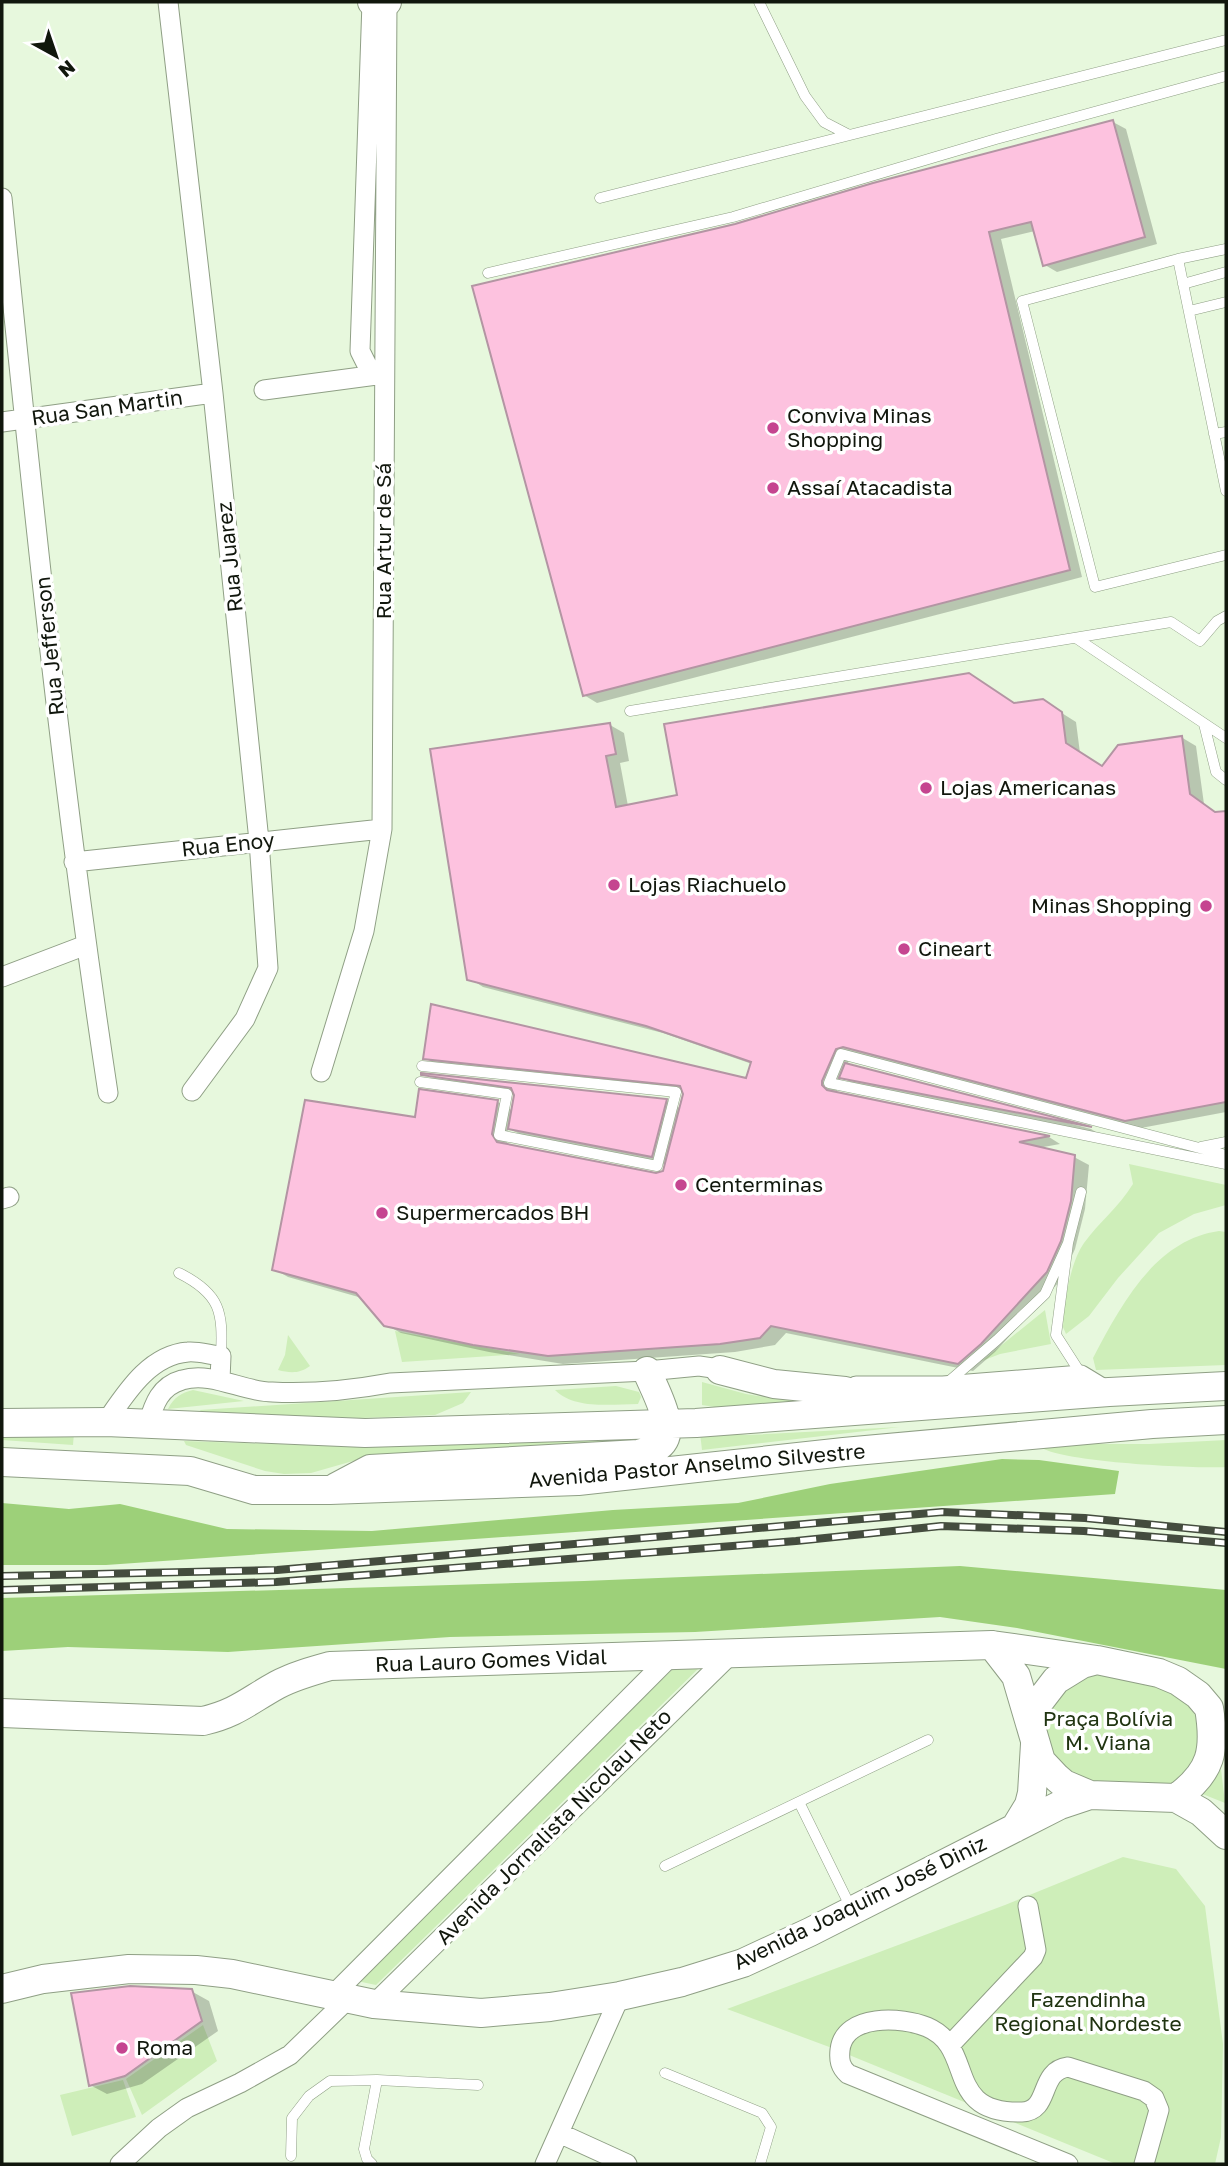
<svg xmlns="http://www.w3.org/2000/svg" width="1228" height="2166" font-family="'Golos Text',sans-serif">
	<style>
		.green { fill: #ceeeb9 }
		.forest { fill: #9dd079 }
		.shadow { fill: #0003; fill-rule: evenodd }
		.building { fill: #fdc2df; stroke: #b395a3; stroke-width: 2 }
		.lines { fill: none; stroke-linecap: round; stroke-linejoin: round }
		.lane-casing { stroke: #8f9f85; stroke-width: 11 }
		.street-casing { stroke: #8f9f85; stroke-width: 21 }
		.secondary-casing { stroke: #8f9f85; stroke-width: 30 }
		.lane { stroke: #fff; stroke-width: 10 }
		.street { stroke: #fff; stroke-width: 19 }
		.secondary { stroke: #fff; stroke-width: 28 }
		.rail-casing { stroke: #444c3e; stroke-width: 8 }
		.rail { stroke: #fff; stroke-width: 5; stroke-dasharray: 16; stroke-linecap: butt }
		.poi-dot { fill: #c54590; stroke: #fff; stroke-width: 2.5 }
		.labels { text-anchor: middle; stroke-width: 7; stroke-linejoin: round; paint-order: stroke }
		.street-label { font-size: 21px; fill: #11170d; stroke: #fff }
		.poi-label { font-size: 21px; fill: #11170d; stroke: #fff; text-anchor: start }
		.park-label { font-size: 21px; fill: #203411; stroke: #fff }
	</style>
	<rect width="100%" height="100%" fill="#e7f8dd"/>
	<path class="green" d="M 1129,1164 L 1226,1185 L 1226,1205 L 1194,1214 L 1159,1233 L 1118,1278 L 1089,1316 L 1066,1334 L 1063,1327 C 1064,1303 1070,1263 1084,1243 C 1099,1222 1118,1208 1133,1184 Z
		M 1219,1231 L 1226,1232 L 1226,1365 L 1096,1370 L 1093,1358 C 1121,1305 1155,1240 1219,1231 Z
		M 1045,1310 L 1051,1344 L 1000,1354 L 982,1361 Z
		M 395,1331 L 520,1354 L 402,1362 Z
		M 288,1335 L 310,1366 C 299,1374 290,1373 278,1370 L 285,1355 Z
		M 702,1382 L 746,1394 L 770,1398 L 843,1400 L 727,1409 L 702,1405 Z
		M 616,1386 L 639,1392 L 641,1397 L 638,1404 C 612,1404 575,1410 555,1390 Z
		M 193,1390 L 244,1401 L 168,1409 C 174,1397 181,1393 193,1390 Z
		M 471,1392 L 463,1403 L 435,1415 L 360,1418 L 202,1413 L 200,1410 Z
		M 900,1427 L 702,1450 L 700,1433 L 748,1435 Z
		M 2,1430 L 74,1433 L 73,1445 L 2,1440 Z
		M 648,1438 L 549,1447 L 393,1454 L 360,1459 L 311,1473 L 284,1474 L 265,1471 L 186,1445 L 184,1441 L 361,1447 L 469,1439 Z
		M 1226,1440 L 1226,1467 C 1198,1469 1058,1462 1041,1447 L 1055,1444 L 1149,1444 Z
		M 674,1668 L 698,1669 L 376,1985 L 357,1981 Z
		M 1093,1673 C 1140,1678 1193,1686 1205,1739 L 1178,1788 L 1097,1787 L 1049,1759 L 1043,1709 L 1054,1693 Z
		M 1221,1769 L 1225,1803 L 1200,1793 L 1214,1780 Z
		M 1123,1857 L 1176,1869 L 1205,1906 L 1223,2044 L 1221,2137 L 1215,2164 L 1116,2164 L 832,2048 L 727,2009 L 1005,1905 Z
		M 203,2025 L 217,2061 L 142,2115 L 126,2079 Z
		M 123,2080 L 136,2117 L 72,2136 L 60,2095 Z"/>
	<path class="forest" d="M 1002,1459 L 1039,1460 L 1119,1471 L 1115,1494 L 106,1565 L 2,1565 L 2,1503 L 69,1509 L 120,1504 L 227,1529 L 372,1531 L 613,1510 L 738,1503 L 830,1484 Z
		M 960,1566 L 1226,1590 L 1226,1669 L 1017,1628 L 940,1617 L 695,1632 L 450,1637 L 228,1652 L 68,1647 L 2,1651 L 2,1598 L 584,1581 Z"/>
	<path class="shadow" d="M 1113,122 L 1126,129 L 1157,244 L 1057,272 L 1045,265 L 1035,231 L 1001,239 L 1082,577 L 597,703 L 584,695 L 735,226 Z
		M 1015,705 L 1057,710 L 1076,722 L 1080,753 L 1103,768 L 1181,737 L 1196,746 L 1204,804 L 1218,814 L 1226,813 L 1226,1112 L 1141,1128 L 851,1055 L 847,1065 L 1091,1129 L 1099,1134 L 854,1084 L 841,1077 L 836,1094 L 1049,1137 L 1060,1144 L 1038,1148 L 1074,1157 L 1089,1165 L 1085,1209 L 1075,1249 L 1061,1280 L 995,1352 L 973,1371 L 786,1333 L 775,1345 L 735,1352 L 563,1364 L 489,1352 L 401,1333 L 386,1325 L 362,1298 L 288,1277 L 274,1269 L 416,1119 L 498,1102 L 513,1111 L 516,1095 L 440,1083 L 429,1077 L 666,1100 L 681,1109 L 684,1092 L 439,1066 L 425,1058 L 747,1080 L 752,1064 L 663,1033 L 483,987 L 469,978 L 610,725 L 624,733 L 629,761 L 620,763 L 628,806 L 679,796 ZM 508,1128 L 527,1138 L 666,1165 L 664,1172 L 656,1175 L 507,1146 Z
		M 191,1991 L 209,2001 L 218,2031 L 142,2084 L 107,2094 L 90,2085 Z"/>
	<path class="building" d="M 1113,120 L 1145,237 L 1043,266 L 1031,222 L 989,232 L 1070,570 L 583,696 L 472,286 L 735,224 L 873,183 Z
		M 969,673 L 1014,703 L 1043,699 L 1062,712 L 1066,743 L 1102,766 L 1118,745 L 1182,736 L 1190,794 L 1215,812 L 1226,811 L 1226,1102 L 1125,1121 L 843,1047 L 836,1049 L 822,1081 L 822,1085 L 827,1090 L 1050,1136 L 1019,1142 L 1075,1155 L 1071,1201 L 1061,1241 L 1047,1272 L 981,1344 L 958,1364 L 771,1326 L 760,1338 L 720,1344 L 548,1356 L 473,1345 L 384,1326 L 356,1293 L 272,1270 L 305,1100 L 415,1117 L 419,1089 L 498,1100 L 492,1134 L 497,1142 L 656,1173 L 663,1171 L 683,1094 L 680,1086 L 423,1059 L 431,1004 L 746,1078 L 751,1062 L 646,1026 L 467,980 L 430,749 L 610,723 L 616,754 L 606,756 L 616,807 L 677,795 L 664,724 Z
		M 845,1063 L 1092,1127 L 839,1078 Z
		M 421,1073 L 667,1099 L 652,1157 L 508,1129 L 514,1095 L 511,1088 L 421,1075 Z
		M 130,1986 L 192,1989 L 202,2021 L 125,2076 L 89,2086 L 71,1993 Z"/>
	<g class="lines">
		<defs>
			<path id="lane" d="M 759,2 L 805,96 L 824,122 L 849,135
				M 600,198 L 1226,40
				M 1226,249 L 1178,259 L 1022,301 L 1095,587 L 1226,555
				M 1178,259 L 1226,491
				M 488,273 L 733,217 L 996,139 L 1226,76
				M 1183,284 L 1226,272
				M 1189,311 L 1226,302
				M 1214,434 L 1226,432
				M 1076,638 L 1226,738
				M 630,711 L 1171,622 L 1200,641 L 1217,621 L 1226,616
				M 1204,724 L 1216,772 L 1226,780
				M 420,1082 L 507,1094 L 499,1135 L 657,1166 L 676,1092 L 422,1066
				M 1201,1147 L 1226,1142
				M 1226,1155 L 841,1054 L 829,1083 L 1226,1164
				M 1081,1192 L 1068,1243 L 1056,1335 L 1081,1374
				M 179,1273 C 221,1294 223,1312 221,1356
				M 947,1383 L 997,1340 L 1045,1294 L 1068,1243
				M 799,1802 L 852,1910
				M 665,1866 L 928,1740
				M 665,2073 L 762,2113 L 771,2127 L 760,2164
				M 377,2080 L 478,2085
				M 291,2156 L 292,2118 L 309,2096 L 330,2081 L 377,2080 L 364,2149 L 367,2159 L 372,2164"/>
			<path id="street" d="M 168,2 L 213,393 L 259,841 L 268,968 L 245,1019 L 192,1091
				M 372,2 L 360,351 L 368,367 L 378,374
				M 2,198 C 32,497 63,796 108,1093
				M 264,390 L 384,374
				M 2,422 L 213,393
				M 74,862 L 382,829
				M 2,977 L 86,945
				M 321,1072 L 364,931 L 382,829 L 387,2
				M 2,1199 L 9,1197
				M 856,1386 L 943,1386 L 1081,1375 L 1109,1392
				M 106,1422 C 126,1393 149,1355 188,1352 C 198,1351 210,1355 221,1356 L 220,1380
				M 148,1424 C 154,1404 160,1386 182,1380 C 212,1371 243,1392 272,1392 C 311,1394 352,1390 390,1383 L 647,1371 L 699,1366 L 733,1371
				M 333,1995 L 673,1654
				M 374,2004 L 733,1652
				M 950,2045 L 1033,1957 L 1036,1950 L 1028,1906
				M 559,2133 L 627,2164
				M 120,2164 L 159,2128 L 187,2108 L 240,2083 L 290,2055 L 349,1998
				M 545,2164 L 620,1996
				M 1068,2164 L 848,2074 C 840,2067 839,2060 840,2050 C 844,2013 903,2017 927,2027 C 977,2048 942,2114 1022,2112 C 1051,2111 1038,2071 1068,2067 L 1144,2091 L 1154,2098 L 1159,2110 L 1144,2164"/>
			<path id="secondary" d="M 372,2 L 387,2
				M 720,1370 L 774,1384 L 845,1391 L 883,1401
				M 2,1423 L 106,1422 L 365,1433 L 696,1423 L 1109,1392 L 1226,1386
				M 2,1462 L 190,1471 L 254,1490 L 330,1490 L 578,1481 L 844,1452 L 1152,1424 L 1226,1420
				M 336,1487 L 370,1469 L 639,1454 C 644,1452 651,1451 656,1448 C 681,1433 655,1392 647,1371
				M 992,1645 L 1016,1676 L 1041,1761 L 1057,1778 L 1064,1784 L 1090,1795 L 1176,1798 C 1212,1772 1216,1750 1209,1708 L 1198,1695 L 1178,1681 L 1159,1673 L 1097,1660 L 1082,1664 L 1056,1680 L 1036,1706 L 1032,1726
				M 2,1713 L 203,1721 C 237,1713 248,1701 277,1685 C 294,1676 312,1671 330,1666 L 992,1645 L 1097,1660
				M 1176,1798 L 1201,1812 L 1226,1835
				M 1015,1828 L 1029,1805 L 1032,1793 L 1035,1744
				M 2,1989 L 43,1979 L 129,1969 L 196,1970 L 232,1974 L 374,2004 L 481,2013 L 550,2007 L 620,1996 L 682,1982 L 743,1963 L 810,1932 L 1060,1805 L 1090,1795"/>
		</defs>
		<use href="#lane" class="lane-casing"/>
		<use href="#street" class="street-casing"/>
		<use href="#secondary" class="secondary-casing"/>
		<use href="#lane" class="lane"/>
		<use href="#street" class="street"/>
		<use href="#secondary" class="secondary"/>
		<defs>
			<path id="rail" d="M 2,1576 L 277,1570 L 942,1512 L 1085,1518 L 1226,1532
				M 2,1590 L 276,1582 L 796,1541 L 941,1526 L 1084,1531 L 1226,1543"/>
		</defs>
		<use href="#rail" class="rail-casing"/>
		<use href="#rail" class="rail"/>
	</g>
	<g class="poi-dot">
		<circle cx="773" cy="428" r="7"/>
		<circle cx="773" cy="488" r="7"/>
		<circle cx="926" cy="788" r="7"/>
		<circle cx="614" cy="885" r="7"/>
		<circle cx="1206" cy="906" r="7"/>
		<circle cx="904" cy="949" r="7"/>
		<circle cx="681" cy="1185" r="7"/>
		<circle cx="382" cy="1213" r="7"/>
		<circle cx="122" cy="2048" r="7"/>
	</g>
	<g class="labels">
		<g class="street-label">
			<text transform="translate(107 408) rotate(-8)" y="7">Rua San Martin</text>
			<text transform="translate(384 541) rotate(-90)" y="7">Rua Artur de Sá</text>
			<text transform="translate(230 557) rotate(-96)" y="7">Rua Juarez</text>
			<text transform="translate(50 646) rotate(-96)" y="7">Rua Jefferson</text>
			<text transform="translate(228 845) rotate(-6)" y="7">Rua Enoy</text>
			<text transform="translate(697 1466) rotate(-5)" y="7">Avenida Pastor Anselmo Silvestre</text>
			<text transform="translate(491 1661) rotate(-2)" y="7">Rua Lauro Gomes Vidal</text>
			<text transform="translate(554 1827) rotate(-45)" y="7">Avenida Jornalista Nicolau Neto</text>
			<text transform="translate(860 1903) rotate(-26)" y="7">Avenida Joaquim José Diniz</text>
		</g>
		<g class="poi-label">
			<text x="787" y="423">Conviva Minas<tspan x="787" dy="24">Shopping</tspan></text>
			<text x="787" y="495">Assaí Atacadista</text>
			<text x="940" y="795">Lojas Americanas</text>
			<text x="628" y="892">Lojas Riachuelo</text>
			<text x="1192" y="913" text-anchor="end">Minas Shopping</text>
			<text x="918" y="956">Cineart</text>
			<text x="695" y="1192">Centerminas</text>
			<text x="396" y="1220">Supermercados BH</text>
			<text x="136" y="2055">Roma</text>
		</g>
		<g class="park-label">
			<text x="1108" y="1726">Praça Bolívia<tspan x="1108" dy="24">M. Viana</tspan></text>
			<text x="1088" y="2007">Fazendinha<tspan x="1088" dy="24">Regional Nordeste</tspan></text>
		</g>
	</g>
	<rect width="1228" height="2166" fill="none" stroke="#11170d" stroke-width="7"/>
	<g transform="translate(56 56) rotate(140)" stroke="#ffffff" stroke-width="5" paint-order="stroke">
	<path d="M0-5L12 26L0 18L-12 26Z" fill="#11170d"/>
	<text y="-10" font-size="19" font-weight="bold" text-anchor="middle" fill="#11170d">N</text>
	</g>
</svg>
